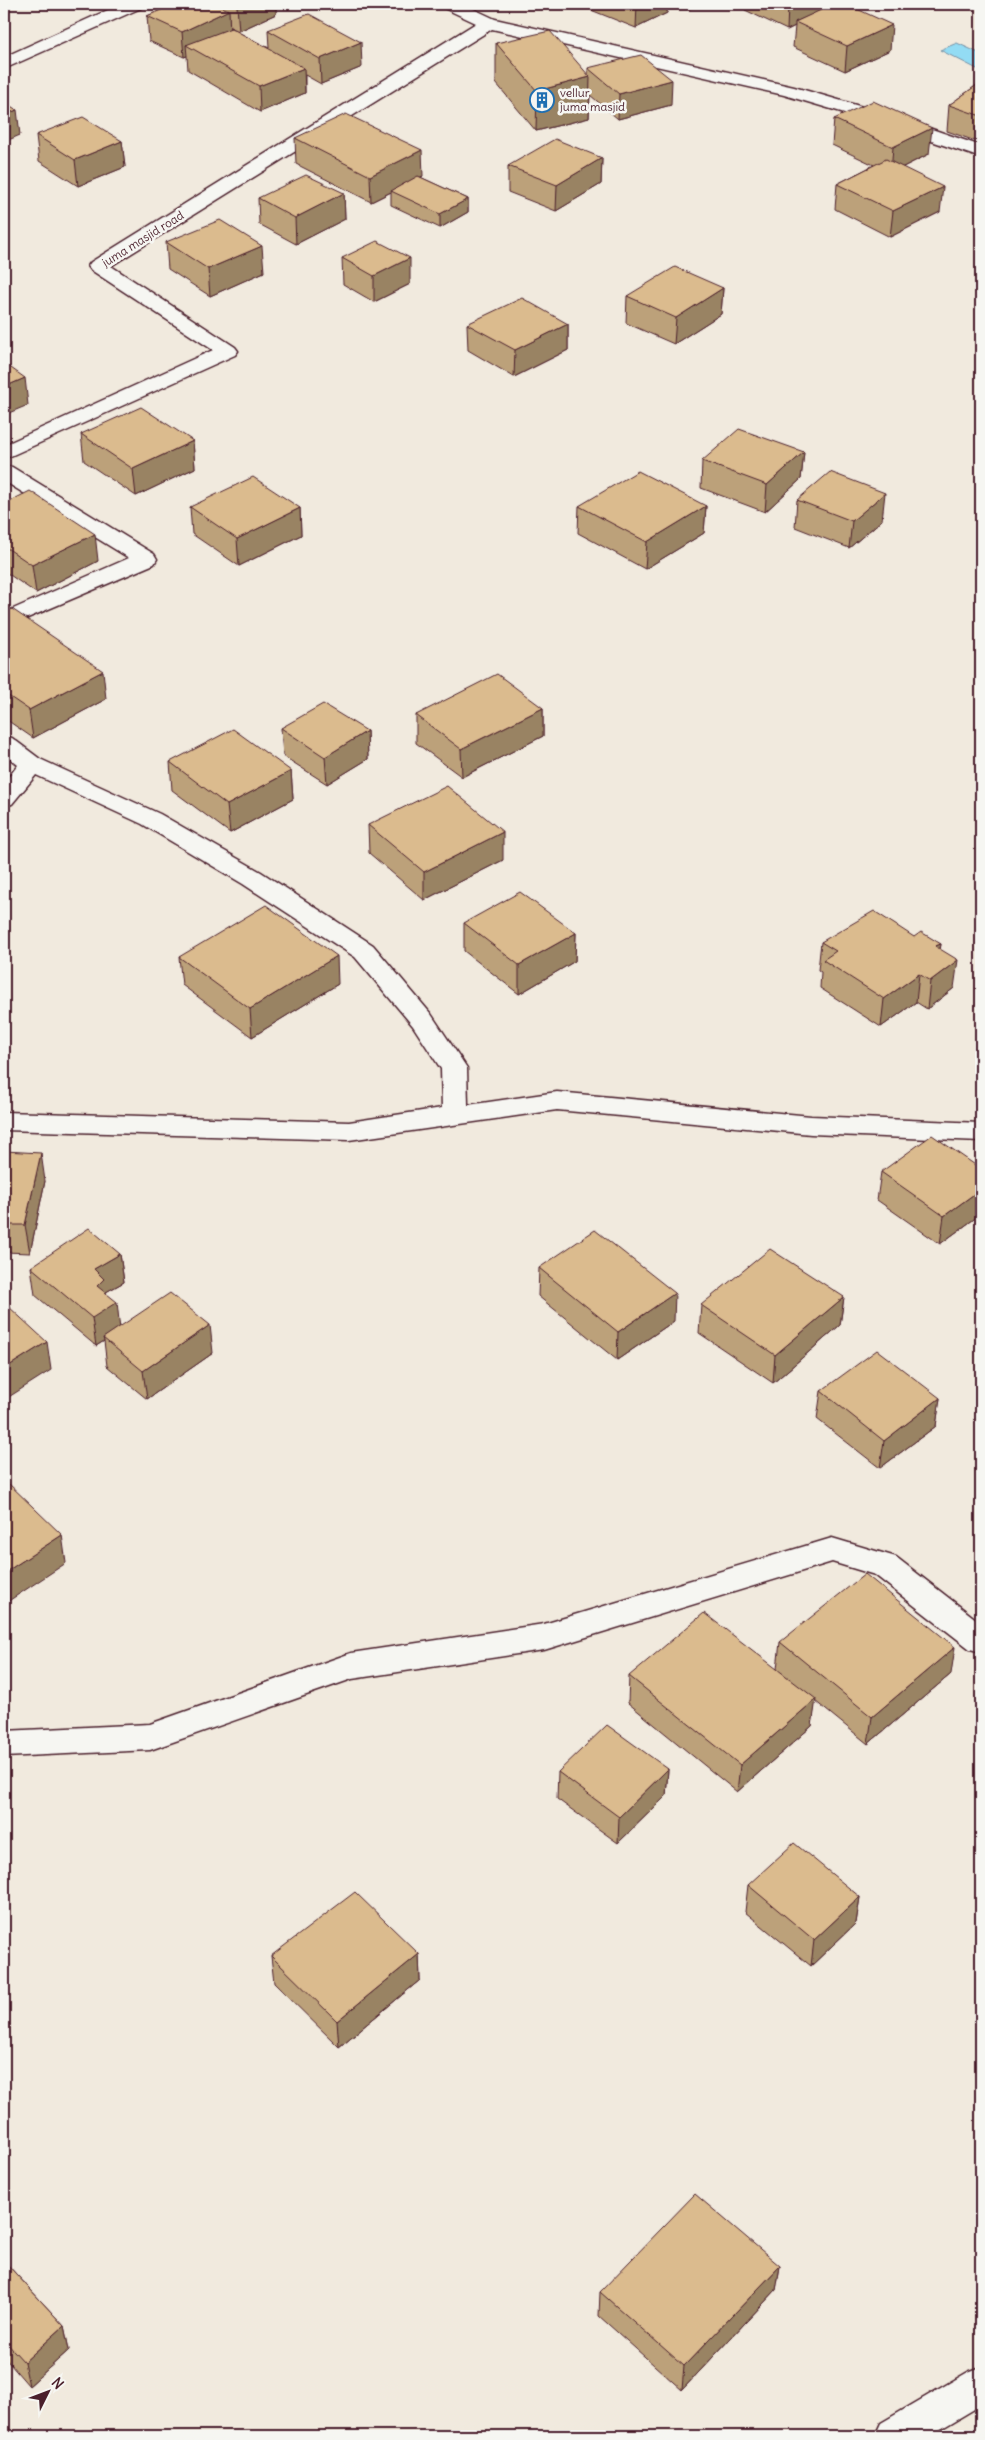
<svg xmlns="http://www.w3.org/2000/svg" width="985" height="2440" font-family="Delius,sans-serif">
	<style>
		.water { fill: #93dcf4; stroke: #7690a4 }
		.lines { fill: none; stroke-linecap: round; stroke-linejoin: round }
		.minor-casing { stroke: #4a1f2b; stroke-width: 3 }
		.secondary-casing { stroke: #4a1f2b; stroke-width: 3 }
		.minor { fill: #f6f6f2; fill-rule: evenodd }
		.secondary { fill: #f6f6f2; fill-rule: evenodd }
		.wall { fill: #bca17a; stroke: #4a1f2b }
		.shaded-wall { fill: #998363; stroke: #4a1f2b }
		.building { fill: #dbbb8e; stroke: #4a1f2b }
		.labels { text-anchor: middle; stroke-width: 5; stroke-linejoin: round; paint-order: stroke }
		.far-poi-label { font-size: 12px; fill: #4a1f2b; stroke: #f6f6f2; text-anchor: start }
		.far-street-label { font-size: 12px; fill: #4a1f2b; stroke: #f6f6f2 }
	</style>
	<rect width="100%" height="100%" fill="#f1eade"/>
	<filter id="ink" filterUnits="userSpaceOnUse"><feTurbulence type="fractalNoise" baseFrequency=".02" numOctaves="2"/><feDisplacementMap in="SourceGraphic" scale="10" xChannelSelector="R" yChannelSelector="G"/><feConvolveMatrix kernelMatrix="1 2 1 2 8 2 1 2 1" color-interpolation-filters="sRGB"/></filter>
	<g filter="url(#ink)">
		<path class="water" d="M 957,43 L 981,54 L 981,71 L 940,50 Z"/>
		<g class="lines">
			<defs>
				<path id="minor" d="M 441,4 L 463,4 L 495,19 L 794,87 L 897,117 L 981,146 L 981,158 L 885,125 L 784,95 L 492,29 L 111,266 L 235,347 L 238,351 L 235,355 L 4,459 L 4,445 L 213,350 L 91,270 L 88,266 L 91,262 L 476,23 L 444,8 Z
					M 4,466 L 12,467 L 154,554 L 157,559 L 154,564 L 4,628 L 4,613 L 129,558 L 4,481 Z
					M 4,736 L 12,738 L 40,759 L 160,814 L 261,872 L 373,945 L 431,1014 L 467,1068 L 468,1105 L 557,1092 L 811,1116 L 981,1123 L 981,1141 L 811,1134 L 557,1110 L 349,1140 L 4,1130 L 4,1112 L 349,1122 L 442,1108 L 441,1069 L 413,1026 L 355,957 L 243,884 L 142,824 L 36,775 L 12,804 L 4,806 L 4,783 L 18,765 L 4,754 Z
					M 832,1538 L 896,1557 L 981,1623 L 981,1652 L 970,1649 L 875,1575 L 832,1562 L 544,1650 L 352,1679 L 150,1750 L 4,1757 L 4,1731 L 150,1724 L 351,1653 L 544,1624 Z
					M 981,2367 L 981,2405 L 929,2436 L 875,2436 L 881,2423 L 968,2372 Z"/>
				<path id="secondary" d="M 121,4 L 144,4 L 141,8 L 4,69 L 4,57 Z"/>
			</defs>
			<use href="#minor" class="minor-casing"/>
			<use href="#secondary" class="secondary-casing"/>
			<use href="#minor" class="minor"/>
			<use href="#secondary" class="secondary"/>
		</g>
		<path class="wall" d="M 175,4 L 276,4 L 276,14 L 239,31 L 230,27 L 230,28 L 269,48 L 268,30 L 362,67 L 321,84 L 305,75 L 305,93 L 260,112 L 188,70 L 187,56 L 184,57 L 149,41 L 147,16 Z
			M 591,4 L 667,4 L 667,13 L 636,28 L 591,10 Z
			M 675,4 L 698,4 L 689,9 Z
			M 745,4 L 846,4 L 890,50 L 845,71 L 793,47 L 795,26 L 787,30 L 745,10 Z
			M 496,43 L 588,75 L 588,68 L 671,105 L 618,119 L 590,95 L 589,118 L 536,131 L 496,83 Z
			M 981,82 L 981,143 L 947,131 L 949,105 Z
			M 834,119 L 929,154 L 903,167 L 940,212 L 890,237 L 835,209 L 837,184 L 874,165 L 832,145 Z
			M 36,135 L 122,141 L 125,167 L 78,186 L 39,161 Z
			M 295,138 L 423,176 L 420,177 L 468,199 L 468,212 L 440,228 L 391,205 L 391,192 L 371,202 L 296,164 Z
			M 602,158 L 601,184 L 556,211 L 508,192 L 508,166 Z
			M 344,193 L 345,219 L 296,244 L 259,224 L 258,198 Z
			M 166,242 L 264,272 L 210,296 L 168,269 Z
			M 342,258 L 410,284 L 374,302 L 343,284 Z
			M 723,288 L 721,314 L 674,344 L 626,323 L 627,296 Z
			M 467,324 L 568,324 L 568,350 L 514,377 L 468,350 Z
			M 81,434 L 193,441 L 195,468 L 136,496 L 84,461 Z
			M 804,452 L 801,479 L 765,512 L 701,488 L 702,461 Z
			M 797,500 L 882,520 L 849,548 L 795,527 Z
			M 4,504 L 98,561 L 36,593 L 4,571 Z
			M 579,506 L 706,506 L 704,533 L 645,569 L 578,533 Z
			M 190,507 L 300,508 L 301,535 L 239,566 L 192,534 Z
			M 4,613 L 106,699 L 33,738 L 4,718 Z
			M 543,708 L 543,736 L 462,777 L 416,743 L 416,715 Z
			M 281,728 L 367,731 L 368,759 L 327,784 L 283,756 Z
			M 170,762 L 291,771 L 293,799 L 230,833 L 172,790 Z
			M 368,825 L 503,860 L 424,900 L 369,853 Z
			M 464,923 L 576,933 L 575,961 L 519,994 L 464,951 Z
			M 914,937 L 941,944 L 940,949 L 954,988 L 927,1009 L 916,1002 L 881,1027 L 820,988 L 821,972 L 818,970 L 821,942 Z
			M 179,957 L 338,984 L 252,1037 L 182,985 Z
			M 4,1151 L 45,1181 L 30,1253 L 4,1252 Z
			M 981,1169 L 981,1214 L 940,1244 L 877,1200 L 881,1172 Z
			M 120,1254 L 124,1282 L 106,1292 L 120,1327 L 213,1353 L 147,1399 L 107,1366 L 104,1341 L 96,1346 L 35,1295 L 31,1267 Z
			M 539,1268 L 674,1321 L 617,1360 L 538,1296 Z
			M 844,1297 L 840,1325 L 773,1383 L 699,1333 L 701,1305 Z
			M 821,1391 L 940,1398 L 936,1426 L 880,1468 L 817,1419 Z
			M 981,1565 L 981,1597 L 976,1593 Z
			M 780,1642 L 951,1674 L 868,1744 L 815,1701 L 812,1726 L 737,1792 L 628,1703 L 629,1676 L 777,1669 Z
			M 668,1769 L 666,1796 L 618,1843 L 557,1799 L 558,1772 Z
			M 748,1885 L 860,1897 L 856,1923 L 811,1966 L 745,1912 Z
			M 419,1954 L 420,1980 L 339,2047 L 274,1983 L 271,1956 Z
			M 4,2261 L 64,2326 L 69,2350 L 29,2386 L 4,2357 Z
			M 780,2266 L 776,2290 L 682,2390 L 599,2316 L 600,2292 Z"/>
		<path class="shaded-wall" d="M 242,4 L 276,4 L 276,14 L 239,31 L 237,6 Z
			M 637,4 L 667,4 L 667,13 L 636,28 Z
			M 689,4 L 698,4 L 689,9 Z
			M 792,4 L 838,4 L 795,22 L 795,26 L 787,30 L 788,5 Z
			M 229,10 L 230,35 L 186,45 L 187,56 L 184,57 L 182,32 Z
			M 892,25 L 890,50 L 845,71 L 847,46 Z
			M 361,42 L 362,67 L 321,84 L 320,59 Z
			M 304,68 L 305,93 L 260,112 L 259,86 Z
			M 590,77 L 589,118 L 536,131 L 537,91 Z
			M 672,80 L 671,105 L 618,119 L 619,94 Z
			M 17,110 L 20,135 L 4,142 L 4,115 Z
			M 932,128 L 929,154 L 891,173 L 893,147 Z
			M 122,141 L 125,167 L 78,186 L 75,160 Z
			M 422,150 L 423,176 L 371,202 L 370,176 Z
			M 602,158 L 601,184 L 556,211 L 557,185 Z
			M 943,187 L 940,212 L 890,237 L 893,211 Z
			M 344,193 L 345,219 L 296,244 L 295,218 Z
			M 468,199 L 468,212 L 440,228 L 440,214 Z
			M 262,246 L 264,272 L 210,296 L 208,269 Z
			M 410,258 L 410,284 L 374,302 L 374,276 Z
			M 723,288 L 721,314 L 674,344 L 676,318 Z
			M 568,324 L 568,350 L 514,377 L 515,350 Z
			M 25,378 L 28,405 L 4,415 L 4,387 Z
			M 193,441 L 195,468 L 136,496 L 133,469 Z
			M 804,452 L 801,479 L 765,512 L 767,485 Z
			M 885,493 L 882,520 L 849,548 L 852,521 Z
			M 706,506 L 704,533 L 645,569 L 647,542 Z
			M 300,508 L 301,535 L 239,566 L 237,539 Z
			M 95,534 L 98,561 L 36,593 L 32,565 Z
			M 103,671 L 106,699 L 33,738 L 29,710 Z
			M 543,708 L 543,736 L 462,777 L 461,749 Z
			M 367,731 L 368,759 L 327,784 L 325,757 Z
			M 291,771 L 293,799 L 230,833 L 227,805 Z
			M 503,832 L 503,860 L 424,900 L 424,872 Z
			M 576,933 L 575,961 L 519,994 L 519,965 Z
			M 941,944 L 937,972 L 935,946 Z
			M 337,956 L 338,984 L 252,1037 L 250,1009 Z
			M 958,960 L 954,988 L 927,1009 L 930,981 Z
			M 919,974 L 916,1002 L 881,1027 L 884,999 Z
			M 41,1153 L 45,1181 L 30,1253 L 25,1225 Z
			M 981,1189 L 981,1214 L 940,1244 L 944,1216 Z
			M 120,1254 L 124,1282 L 106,1292 L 108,1307 L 117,1302 L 120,1330 L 103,1338 L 104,1341 L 96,1346 L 92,1318 L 94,1269 Z
			M 675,1293 L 674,1321 L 617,1360 L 618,1332 Z
			M 844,1297 L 840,1325 L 773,1383 L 775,1355 Z
			M 210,1325 L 213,1353 L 147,1399 L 143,1371 Z
			M 47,1342 L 51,1370 L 4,1400 L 4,1369 Z
			M 940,1398 L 936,1426 L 880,1468 L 884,1441 Z
			M 62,1535 L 66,1563 L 4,1604 L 4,1573 Z
			M 955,1647 L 951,1674 L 868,1744 L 872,1717 Z
			M 816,1699 L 812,1726 L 737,1792 L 740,1765 Z
			M 668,1769 L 666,1796 L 618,1843 L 619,1817 Z
			M 860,1897 L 856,1923 L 811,1966 L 814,1940 Z
			M 419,1954 L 420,1980 L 339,2047 L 337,2021 Z
			M 780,2266 L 776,2290 L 682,2390 L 684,2366 Z
			M 64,2326 L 69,2350 L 29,2386 L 24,2362 Z"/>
		<path class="building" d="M 175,4 L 214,4 L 229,10 L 182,32 L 147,16 Z
			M 232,4 L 242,4 L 237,6 Z
			M 834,4 L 846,4 L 892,25 L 847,46 L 795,22 Z
			M 309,14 L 361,42 L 320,59 L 268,30 Z
			M 231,28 L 304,68 L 259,86 L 186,45 Z
			M 550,31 L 590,77 L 537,91 L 496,43 Z
			M 641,55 L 672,80 L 619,94 L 588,68 Z
			M 981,82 L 981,116 L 949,105 Z
			M 873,101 L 932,128 L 893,147 L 834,119 Z
			M 4,102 L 17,110 L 4,115 Z
			M 346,114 L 422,150 L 370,176 L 295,138 Z
			M 83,117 L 122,141 L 75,160 L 36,135 Z
			M 555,139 L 602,158 L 557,185 L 508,166 Z
			M 886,159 L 943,187 L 893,211 L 837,184 Z
			M 306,175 L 344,193 L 295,218 L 258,198 Z
			M 418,176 L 468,199 L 440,214 L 391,191 Z
			M 220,220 L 262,246 L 208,269 L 166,242 Z
			M 377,241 L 410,258 L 374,276 L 342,258 Z
			M 675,267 L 723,288 L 676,318 L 627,296 Z
			M 522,298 L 568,324 L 515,350 L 467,324 Z
			M 4,363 L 25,378 L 4,387 Z
			M 141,407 L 193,441 L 133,469 L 81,434 Z
			M 739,429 L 804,452 L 767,485 L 702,461 Z
			M 638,471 L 706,506 L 647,542 L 579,506 Z
			M 830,472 L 885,493 L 852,521 L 797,500 Z
			M 253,477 L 300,508 L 237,539 L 190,507 Z
			M 30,491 L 95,534 L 32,565 L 4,546 L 4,504 Z
			M 12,609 L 103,671 L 29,710 L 4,693 L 4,613 Z
			M 497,674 L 543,708 L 461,749 L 416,715 Z
			M 323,704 L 367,731 L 325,757 L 281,728 Z
			M 233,729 L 291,771 L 227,805 L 170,762 Z
			M 447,786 L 503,832 L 424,872 L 368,825 Z
			M 520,892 L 576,933 L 519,965 L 464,923 Z
			M 266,905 L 337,956 L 250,1009 L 179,957 Z
			M 874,911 L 914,937 L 921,932 L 941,944 L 935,946 L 958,960 L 930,981 L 919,974 L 884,999 L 823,960 L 836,951 L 821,942 Z
			M 932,1135 L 981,1169 L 981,1189 L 944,1216 L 881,1172 Z
			M 4,1151 L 41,1153 L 25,1225 L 4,1225 Z
			M 89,1228 L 120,1254 L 94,1269 L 104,1279 L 97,1286 L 117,1302 L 92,1318 L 31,1267 Z
			M 595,1230 L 675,1293 L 618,1332 L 539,1268 Z
			M 770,1249 L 844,1297 L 775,1355 L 701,1305 Z
			M 170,1293 L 210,1325 L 143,1371 L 103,1338 Z
			M 8,1306 L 47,1342 L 4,1369 L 4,1309 Z
			M 877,1350 L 940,1398 L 884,1441 L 821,1391 Z
			M 6,1481 L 62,1535 L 4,1573 L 4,1482 Z
			M 865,1574 L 955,1647 L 872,1717 L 780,1642 Z
			M 704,1613 L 816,1699 L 740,1765 L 629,1676 Z
			M 607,1725 L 668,1769 L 619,1817 L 558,1772 Z
			M 794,1843 L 860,1897 L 814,1940 L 748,1885 Z
			M 355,1892 L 419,1954 L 337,2021 L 271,1956 Z
			M 695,2194 L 780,2266 L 684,2366 L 600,2292 Z
			M 4,2261 L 64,2326 L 24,2362 L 4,2340 Z"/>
	</g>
	<defs>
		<symbol id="building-ring" viewBox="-11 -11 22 22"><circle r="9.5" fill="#f6f6f2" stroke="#1f6fb2" stroke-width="1.5"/><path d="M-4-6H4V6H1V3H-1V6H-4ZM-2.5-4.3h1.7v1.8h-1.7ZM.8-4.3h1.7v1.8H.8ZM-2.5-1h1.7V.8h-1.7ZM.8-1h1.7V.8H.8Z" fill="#1f6fb2"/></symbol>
	</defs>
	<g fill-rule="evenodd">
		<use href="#building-ring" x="528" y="86" width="28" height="28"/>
	</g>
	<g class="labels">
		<g class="far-poi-label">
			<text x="560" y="97">vellur<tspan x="560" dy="14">juma masjid</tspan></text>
		</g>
		<g class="far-street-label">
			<text transform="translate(143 239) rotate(-32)" y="4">juma masjid road</text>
		</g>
	</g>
	<rect width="985" height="2440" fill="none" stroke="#f6f6f2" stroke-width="20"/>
	<rect x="10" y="10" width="965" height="2420" fill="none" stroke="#4a1f2b" stroke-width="2" filter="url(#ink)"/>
	<g transform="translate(48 2392) rotate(48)" stroke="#f6f6f2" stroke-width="4" paint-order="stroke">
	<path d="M0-4L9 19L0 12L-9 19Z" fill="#4a1f2b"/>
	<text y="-8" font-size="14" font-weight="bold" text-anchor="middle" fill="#4a1f2b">N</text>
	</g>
</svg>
